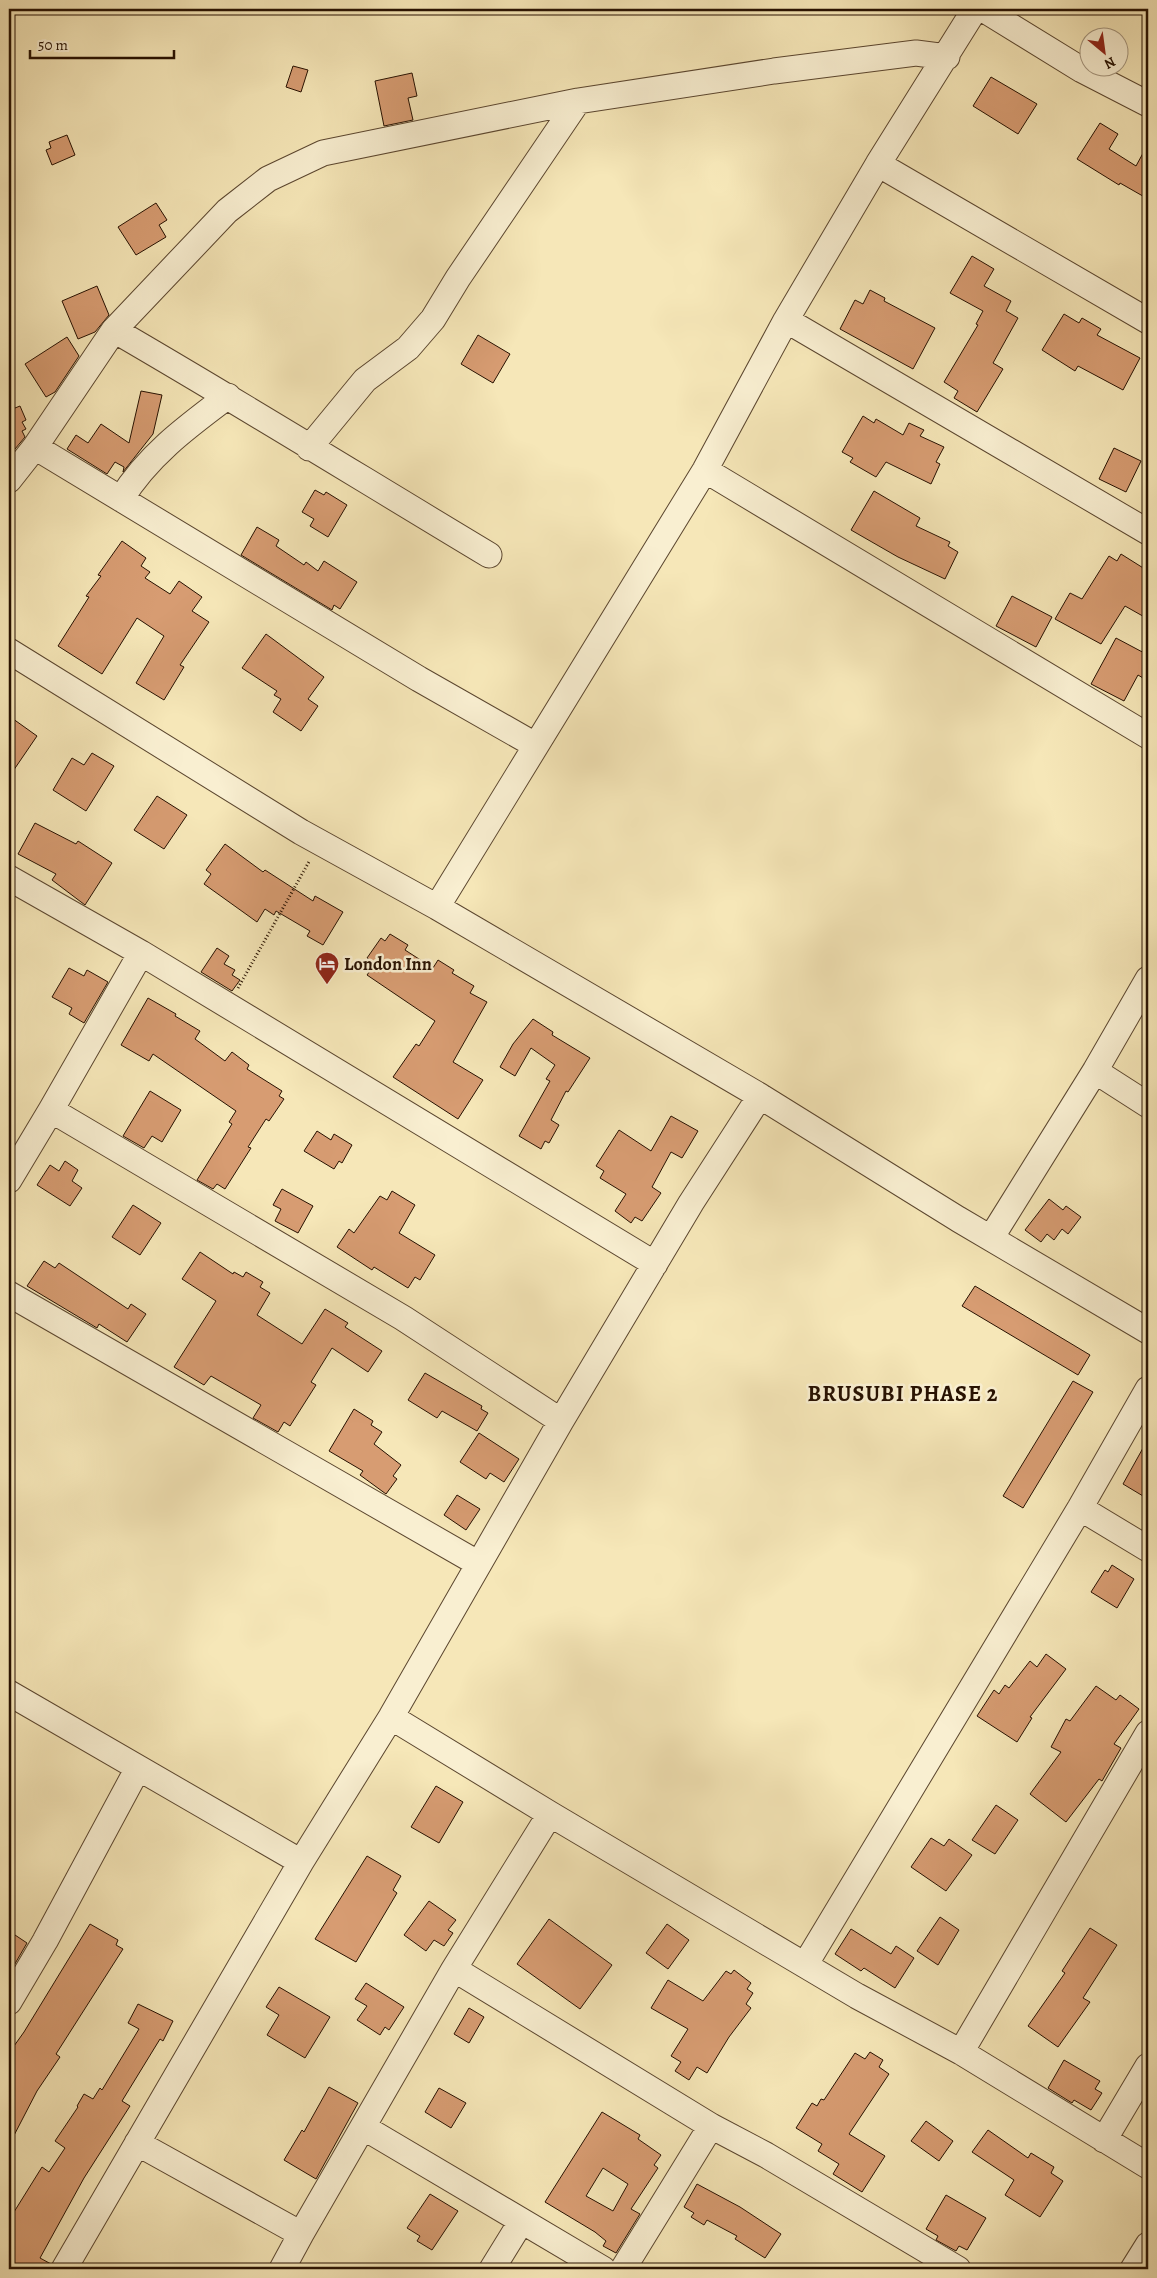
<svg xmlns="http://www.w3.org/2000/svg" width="1157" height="2278" font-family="Alegreya,serif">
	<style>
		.building { fill: #d79c72; stroke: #271101; fill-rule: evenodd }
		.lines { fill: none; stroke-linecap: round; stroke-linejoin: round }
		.minor-casing { stroke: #5b462f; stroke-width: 27 }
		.path { stroke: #271101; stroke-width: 3; stroke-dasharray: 1 2.5; stroke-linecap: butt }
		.minor { stroke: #f9efd1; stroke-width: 25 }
		.labels { text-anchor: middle; stroke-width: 5; stroke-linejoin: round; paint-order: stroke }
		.poi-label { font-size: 18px; font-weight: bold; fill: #271101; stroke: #f9efd1; text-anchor: start }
		.district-label { font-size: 22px; font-weight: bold; letter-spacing: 1px; fill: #271101; stroke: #f9efd1 }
	</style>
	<rect width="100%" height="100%" fill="#f6e7b8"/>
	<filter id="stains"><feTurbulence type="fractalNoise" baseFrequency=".004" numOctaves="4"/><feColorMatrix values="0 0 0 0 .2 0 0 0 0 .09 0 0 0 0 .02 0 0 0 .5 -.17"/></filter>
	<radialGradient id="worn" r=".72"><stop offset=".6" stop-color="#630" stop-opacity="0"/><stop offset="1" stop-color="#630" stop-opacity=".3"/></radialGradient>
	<path class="building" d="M 293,66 L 308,70 L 301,92 L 286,87 Z
		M 412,73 L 417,96 L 408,98 L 413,120 L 384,126 L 375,81 Z
		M 991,77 L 1037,104 L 1018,134 L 973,106 Z
		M 1100,123 L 1118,134 L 1109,149 L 1136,166 L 1148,144 L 1148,199 L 1120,183 L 1119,185 L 1077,159 Z
		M 67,135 L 75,155 L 52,165 L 46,150 L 51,148 L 49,142 Z
		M 156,203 L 167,220 L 159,225 L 166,237 L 136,255 L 118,227 Z
		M 972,256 L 994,269 L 984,286 L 1011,301 L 1006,311 L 1018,318 L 993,363 L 1003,369 L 977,412 L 954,398 L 958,391 L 944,382 L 978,325 L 976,324 L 983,311 L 950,293 Z
		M 97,286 L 109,315 L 95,332 L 78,339 L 62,301 Z
		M 870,290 L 885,298 L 884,301 L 935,328 L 913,369 L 840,329 L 855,300 L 863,304 Z
		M 1064,314 L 1079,323 L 1082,318 L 1101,329 L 1097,335 L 1140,358 L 1123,390 L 1078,366 L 1075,371 L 1042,350 Z
		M 478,335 L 510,354 L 493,383 L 461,364 Z
		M 67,337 L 79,356 L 55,392 L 46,397 L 25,364 Z
		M 141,391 L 162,395 L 153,434 L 123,472 L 124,467 L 115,462 L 107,474 L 67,449 L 76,435 L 88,443 L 101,424 L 129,443 Z
		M 9,395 L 15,408 L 20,406 L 26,420 L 22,422 L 26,429 L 22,431 L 25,437 L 15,449 L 9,452 Z
		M 863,416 L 874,423 L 876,419 L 903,435 L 909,423 L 924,430 L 920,436 L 944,447 L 936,462 L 940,464 L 931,484 L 886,462 L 876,477 L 850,462 L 853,458 L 842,452 Z
		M 1114,448 L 1141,461 L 1126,492 L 1099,479 Z
		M 315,490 L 324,495 L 326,492 L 347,505 L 328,537 L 310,526 L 314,519 L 302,512 Z
		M 874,491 L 920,518 L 916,526 L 950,542 L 948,546 L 958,552 L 945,579 L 898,557 L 851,530 Z
		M 257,527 L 279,540 L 276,546 L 304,565 L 306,562 L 318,571 L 324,561 L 357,582 L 340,609 L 334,605 L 332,610 L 241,555 Z
		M 122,541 L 146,558 L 141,566 L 150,572 L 145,578 L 170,594 L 179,581 L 202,597 L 192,611 L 209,622 L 180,665 L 184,667 L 164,700 L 136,683 L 164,636 L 137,618 L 102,674 L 58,646 L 89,597 L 86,596 L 101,576 L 98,575 Z
		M 1121,554 L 1148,571 L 1148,619 L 1125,606 L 1101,644 L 1055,619 L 1070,593 L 1082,599 L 1109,556 L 1117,561 Z
		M 1012,596 L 1052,617 L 1036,647 L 996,626 Z
		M 266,634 L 324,677 L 308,699 L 318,706 L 301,731 L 273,712 L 281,699 L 274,695 L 277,691 L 242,668 Z
		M 1116,638 L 1148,655 L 1148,668 L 1143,678 L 1138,675 L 1124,701 L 1091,684 Z
		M 9,716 L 37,736 L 9,777 Z
		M 92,753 L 114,766 L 86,811 L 53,790 L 72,758 L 84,765 Z
		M 157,796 L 187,815 L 164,849 L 134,830 Z
		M 35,823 L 76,844 L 78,841 L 112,863 L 85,905 L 52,880 L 56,874 L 18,854 Z
		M 225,844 L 263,872 L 265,870 L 313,901 L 315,896 L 343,912 L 323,945 L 307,936 L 310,931 L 276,911 L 274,915 L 265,909 L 257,922 L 204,884 L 211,874 L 206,870 Z
		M 390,934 L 408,945 L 405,950 L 433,968 L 438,960 L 454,970 L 452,973 L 474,986 L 470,993 L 487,1002 L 453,1062 L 483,1080 L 458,1119 L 393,1077 L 416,1044 L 419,1046 L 435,1021 L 367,975 L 375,964 L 367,958 L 381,938 L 385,941 Z
		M 217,948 L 229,956 L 224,964 L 235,970 L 232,975 L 240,980 L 232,991 L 201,972 Z
		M 69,968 L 84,976 L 87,970 L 108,982 L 84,1023 L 69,1014 L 72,1008 L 52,997 Z
		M 148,998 L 176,1014 L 175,1016 L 200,1031 L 195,1039 L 225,1061 L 232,1052 L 249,1065 L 247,1069 L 282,1091 L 279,1096 L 284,1099 L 269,1121 L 266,1119 L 248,1147 L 251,1148 L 225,1189 L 217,1184 L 213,1189 L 197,1180 L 232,1124 L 229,1122 L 236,1111 L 153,1054 L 149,1061 L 121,1045 Z
		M 533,1019 L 553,1032 L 552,1035 L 590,1058 L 568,1092 L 566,1091 L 551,1120 L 559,1125 L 549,1143 L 545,1141 L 541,1149 L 519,1136 L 550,1081 L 546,1079 L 555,1065 L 531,1048 L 515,1076 L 500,1067 L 513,1044 Z
		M 150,1091 L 181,1110 L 162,1142 L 152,1136 L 144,1148 L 123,1136 Z
		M 671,1116 L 698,1131 L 682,1158 L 671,1152 L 652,1187 L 661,1193 L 642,1221 L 635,1217 L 631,1223 L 615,1211 L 626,1194 L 600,1178 L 604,1171 L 596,1166 L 619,1130 L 651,1151 Z
		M 317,1131 L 331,1140 L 334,1134 L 352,1145 L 342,1163 L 339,1161 L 334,1169 L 304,1151 Z
		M 65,1161 L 78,1170 L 72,1181 L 82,1188 L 70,1206 L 37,1185 L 50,1165 L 59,1171 Z
		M 282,1189 L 313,1206 L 298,1233 L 275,1221 L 281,1209 L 273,1205 Z
		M 392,1191 L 415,1205 L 399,1233 L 435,1255 L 420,1280 L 415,1277 L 408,1288 L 374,1267 L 372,1270 L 337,1247 L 349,1229 L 354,1233 L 380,1196 L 387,1200 Z
		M 1049,1199 L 1063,1210 L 1066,1206 L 1081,1217 L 1068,1234 L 1062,1229 L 1054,1240 L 1047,1234 L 1041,1242 L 1025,1230 Z
		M 133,1205 L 161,1223 L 140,1255 L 112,1237 Z
		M 200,1252 L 233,1274 L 234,1272 L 243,1277 L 246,1272 L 263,1282 L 260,1287 L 270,1293 L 257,1315 L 302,1344 L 325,1309 L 348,1323 L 345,1327 L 382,1351 L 368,1372 L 332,1348 L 311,1382 L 316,1385 L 290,1426 L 284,1422 L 278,1432 L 253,1418 L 261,1405 L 211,1376 L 204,1385 L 174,1367 L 216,1301 L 182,1279 Z
		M 44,1261 L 55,1268 L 59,1263 L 128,1309 L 131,1304 L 146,1314 L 127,1342 L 99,1324 L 97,1328 L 27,1286 Z
		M 975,1286 L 1090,1355 L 1078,1375 L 962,1306 Z
		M 425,1373 L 482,1406 L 481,1409 L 488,1413 L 477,1431 L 442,1411 L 437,1418 L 408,1400 Z
		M 1073,1381 L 1093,1392 L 1023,1508 L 1003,1496 Z
		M 354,1409 L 373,1421 L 371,1425 L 382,1432 L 374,1444 L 401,1465 L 393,1476 L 397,1479 L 386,1494 L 360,1475 L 363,1471 L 329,1451 Z
		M 479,1433 L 519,1459 L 504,1482 L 490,1473 L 486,1479 L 460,1462 Z
		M 1148,1439 L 1148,1499 L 1123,1484 Z
		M 457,1495 L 480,1509 L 466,1530 L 444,1515 Z
		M 1112,1565 L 1134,1579 L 1117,1608 L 1091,1592 L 1105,1570 L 1108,1572 Z
		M 1046,1654 L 1066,1669 L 1030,1717 L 1032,1718 L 1017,1742 L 977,1716 L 994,1690 L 999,1694 L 1005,1685 L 1009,1688 L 1030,1661 L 1037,1667 Z
		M 1096,1686 L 1116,1700 L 1120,1695 L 1139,1709 L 1114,1744 L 1121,1748 L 1102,1781 L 1099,1779 L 1066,1822 L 1030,1794 L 1061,1752 L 1051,1747 L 1066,1719 L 1070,1721 Z
		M 436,1786 L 463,1802 L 439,1843 L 411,1827 Z
		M 996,1805 L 1018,1820 L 995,1854 L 972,1840 Z
		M 931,1838 L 944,1846 L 949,1839 L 972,1855 L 946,1891 L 911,1867 Z
		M 367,1856 L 401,1876 L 393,1890 L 397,1893 L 356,1962 L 315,1939 Z
		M 429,1901 L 456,1920 L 448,1930 L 453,1933 L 444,1946 L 434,1940 L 426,1951 L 404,1935 Z
		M 940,1917 L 959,1930 L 938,1965 L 917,1951 Z
		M 549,1919 L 612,1965 L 580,2009 L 517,1964 Z
		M 90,1924 L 118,1940 L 116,1945 L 123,1949 L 56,2054 L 60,2057 L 37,2091 L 9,2145 L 9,2053 L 24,2032 Z
		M 667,1924 L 689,1940 L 668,1969 L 646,1953 Z
		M 1090,1928 L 1117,1945 L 1083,1998 L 1090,2002 L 1058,2047 L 1028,2026 L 1065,1973 L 1062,1971 Z
		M 851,1929 L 891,1954 L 896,1946 L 914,1958 L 895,1988 L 864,1968 L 861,1971 L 835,1954 Z
		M 9,1931 L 27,1943 L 9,1974 Z
		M 734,1970 L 751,1983 L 747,1989 L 753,1993 L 746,2004 L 751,2008 L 729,2037 L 707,2073 L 697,2067 L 689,2080 L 675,2071 L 681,2062 L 671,2056 L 688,2029 L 651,2008 L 668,1980 L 703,2001 L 726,1971 L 731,1974 Z
		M 366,1983 L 404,2007 L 389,2030 L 385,2027 L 380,2035 L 357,2020 L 367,2006 L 355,1999 Z
		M 279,1987 L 330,2017 L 305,2058 L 267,2035 L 279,2015 L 266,2007 Z
		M 138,2004 L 173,2021 L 163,2041 L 160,2039 L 122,2101 L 130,2106 L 84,2178 L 40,2258 L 51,2264 L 50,2269 L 14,2269 L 9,2266 L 9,2220 L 42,2167 L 49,2172 L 65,2148 L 55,2141 L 78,2107 L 77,2106 L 84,2094 L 93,2099 L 100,2088 L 102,2090 L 139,2029 L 128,2023 Z
		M 469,2008 L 484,2017 L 469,2043 L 454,2034 Z
		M 870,2052 L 883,2060 L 879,2067 L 889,2074 L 849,2134 L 885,2156 L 862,2192 L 833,2174 L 839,2164 L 818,2151 L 822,2144 L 796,2128 L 812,2103 L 817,2106 L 821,2099 L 824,2100 L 855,2053 L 865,2059 Z
		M 1064,2060 L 1100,2081 L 1095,2089 L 1102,2093 L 1091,2110 L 1074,2100 L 1072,2103 L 1048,2088 Z
		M 329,2087 L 358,2103 L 316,2179 L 284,2160 L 302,2130 L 304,2132 Z
		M 439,2088 L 466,2103 L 451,2128 L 425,2112 Z
		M 602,2112 L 640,2135 L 638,2139 L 661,2155 L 654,2165 L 658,2168 L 631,2209 L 640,2214 L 616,2253 L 603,2246 L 606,2241 L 595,2232 L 545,2202 ZM 603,2168 L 628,2184 L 613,2211 L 586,2196 Z
		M 926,2121 L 953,2141 L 939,2161 L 911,2141 Z
		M 988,2130 L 1028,2158 L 1031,2153 L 1054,2167 L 1051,2173 L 1063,2181 L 1040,2217 L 1005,2195 L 1014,2180 L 972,2152 Z
		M 697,2184 L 740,2207 L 781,2234 L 765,2258 L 735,2239 L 737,2236 L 707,2220 L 704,2225 L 691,2217 L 694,2213 L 684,2207 Z
		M 430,2194 L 458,2211 L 432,2250 L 417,2241 L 420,2236 L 407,2228 Z
		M 946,2195 L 986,2218 L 967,2250 L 959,2246 L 956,2251 L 936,2240 L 938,2236 L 926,2229 Z"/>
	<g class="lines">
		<defs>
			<path id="minor" d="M 983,9 L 1082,70 L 1148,104
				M 878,164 L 1148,321
				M 786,320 L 1148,532
				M 114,330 C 240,403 364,480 489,555
				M 35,447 L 114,330 L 227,211 L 268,179 L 323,153 L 578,101 L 774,71 L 916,53 L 947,57
				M 309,448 L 365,380 L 408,348 L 433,319 L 458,278 L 578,101
				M 705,470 L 1148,736
				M 9,480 L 35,447 L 419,679 L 535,745
				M 121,499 C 148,455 188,426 228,396
				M 9,651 L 301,832 L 437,907 L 760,1096 L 958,1219 L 1148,1331
				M 9,878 L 141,953 L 655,1264
				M 437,907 L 705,470 L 786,320 L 878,164 L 975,9
				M 1095,1071 L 1148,1105
				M 51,1110 L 403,1318 L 561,1421
				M 9,1180 L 51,1110 L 141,953
				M 991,1238 L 1095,1071 L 1148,979
				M 9,1294 L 479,1564
				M 1080,1508 L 1148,1549
				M 9,1693 L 301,1862
				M 391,1717 L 550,1814 L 857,1996 L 961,2052 L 1148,2166
				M 805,1965 L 1080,1508 L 1148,1389
				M 454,1969 L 711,2126 L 766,2155 L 958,2269
				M 9,2002 L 45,1941 L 138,1768
				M 961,2052 L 1148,1733
				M 363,2127 L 603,2269
				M 1104,2140 L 1148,2066
				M 137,2143 L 301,2234
				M 64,2269 L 301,1862 L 391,1717 L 561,1421 L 691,1203 L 760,1096
				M 282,2269 L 301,2234 L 454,1969 L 550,1814
				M 492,2269 L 521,2222
				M 623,2269 L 711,2126
				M 1133,2269 L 1148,2245"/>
		</defs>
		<use href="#minor" class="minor-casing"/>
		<path class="path" d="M 238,988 L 310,860"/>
		<use href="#minor" class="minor"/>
	</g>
	<defs>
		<symbol id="hotel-pin" viewBox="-11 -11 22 30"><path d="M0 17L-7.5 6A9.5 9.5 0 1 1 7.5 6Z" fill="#8f2418" stroke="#f9efd1"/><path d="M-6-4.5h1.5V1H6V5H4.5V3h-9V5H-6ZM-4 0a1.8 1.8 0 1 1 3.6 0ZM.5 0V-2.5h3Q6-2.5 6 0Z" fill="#fff"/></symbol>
	</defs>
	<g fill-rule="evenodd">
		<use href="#hotel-pin" x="313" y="950" width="28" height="38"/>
	</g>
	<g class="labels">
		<g class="poi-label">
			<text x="344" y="970">London Inn</text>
		</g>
		<g class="district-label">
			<text x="903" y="1401">BRUSUBI PHASE 2</text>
		</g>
	</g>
	<rect width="1157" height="2278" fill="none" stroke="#f6e7b8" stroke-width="30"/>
	<rect x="10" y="10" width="1137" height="2258" fill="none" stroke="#271101" stroke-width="2.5"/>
	<rect x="15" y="15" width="1127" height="2248" fill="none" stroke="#271101"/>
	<g transform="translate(1104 52) rotate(151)"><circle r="24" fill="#f9efd1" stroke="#a5967e"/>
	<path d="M0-4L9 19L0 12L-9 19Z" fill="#8f2418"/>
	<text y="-8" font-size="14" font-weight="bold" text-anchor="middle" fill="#271101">N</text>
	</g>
	<path d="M30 50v8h144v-8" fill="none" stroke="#271101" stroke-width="2.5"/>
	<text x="38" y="50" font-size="15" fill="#271101" stroke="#f9efd1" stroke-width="4" paint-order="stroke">50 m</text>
	<rect width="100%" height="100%" filter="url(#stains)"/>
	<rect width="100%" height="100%" fill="url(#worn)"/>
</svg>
